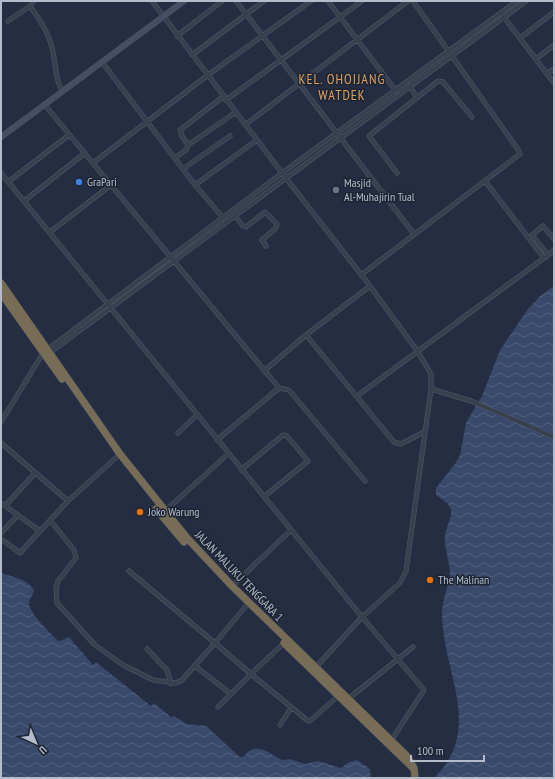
<svg xmlns="http://www.w3.org/2000/svg" width="555" height="779" font-family="'PT Sans Narrow',sans-serif">
	<style>
		.water { fill: url(#water-waves) }
		.lines { fill: none; stroke-linecap: round; stroke-linejoin: round }
		.street-casing { stroke: #535b6b; stroke-width: 5 }
		.secondary-casing { stroke: #535b6b; stroke-width: 6 }
		.highway-casing { stroke: #404858; stroke-width: 8 }
		.street { stroke: #384050; stroke-width: 4 }
		.secondary { stroke: #464e64; stroke-width: 5.5 }
		.highway { stroke: #776c55; stroke-width: 7 }
		.shop-dot { fill: #3f7fe0; stroke: #1d2535; stroke-width: 1.5 }
		.worship-dot { fill: #6b7280; stroke: #1d2535; stroke-width: 1.5 }
		.food-dot { fill: #e8710a; stroke: #1d2535; stroke-width: 1.5 }
		.labels { text-anchor: middle; stroke-width: 3; stroke-linejoin: round; paint-order: stroke }
		.poi-label { font-size: 12px; fill: #b4bbcb; stroke: #1d2535; text-anchor: start }
		.street-label { font-size: 12px; fill: #b4bbcb; stroke: #1d2535 }
		.quarter-label { font-size: 14px; letter-spacing: 1px; fill: #daa060; stroke: #1d2535 }
	</style>
	<defs>
		<pattern id="water-waves" width="16" height="10" patternUnits="userSpaceOnUse"><rect width="16" height="10" fill="#38496a"/><path d="M0 5q4-4 8 0t8 0" fill="none" stroke="#52617e"/></pattern>
	</defs>
	<rect width="100%" height="100%" fill="#242d41"/>
	<path class="water" d="M 554,286 L 554,778 L 434,778 C 485,728 442,672 442,613 C 442,598 450,583 450,572 C 449,559 444,548 445,536 C 446,527 452,518 451,509 L 447,503 L 436,495 L 436,488 L 455,464 L 460,455 L 466,423 L 482,396 L 500,350 L 528,309 L 540,296 Z
		M 1,573 C 12,577 28,579 34,590 C 33,595 30,598 29,602 C 28,613 51,633 58,641 L 60,641 L 69,637 L 93,665 L 96,662 L 151,706 L 154,703 L 172,718 L 174,716 L 187,724 L 206,726 L 240,757 C 246,757 246,752 251,750 C 262,745 272,755 282,760 L 290,759 L 305,764 L 318,761 L 341,768 L 349,762 L 357,760 L 370,769 L 371,778 L 1,778 Z"/>
	<g class="lines">
		<defs>
			<path id="street" d="M 236,1 L 414,234
				M 328,1 L 396,91
				M 30,6 C 40,20 50,35 53,52 C 56,66 55,79 62,91
				M 503,16 L 554,83
				M 8,21 L 30,6 L 34,1
				M 177,36 L 222,1
				M 520,38 L 554,12
				M 192,55 L 264,1
				M 536,59 L 554,45
				M 102,62 L 195,185 L 224,219
				M 547,73 L 554,69
				M 410,86 L 417,98
				M 226,100 L 362,1
				M 44,104 L 279,388 L 217,440
				M 245,125 L 408,1
				M 188,145 L 182,136 L 180,130 L 224,96
				M 175,158 L 186,150 L 188,145 L 236,112
				M 93,163 L 208,75 L 311,1
				M 183,169 L 230,136
				M 1,173 L 362,617 L 400,583 L 406,571 L 431,389 L 431,374 L 418,352 L 370,286 L 282,173 L 152,1
				M 397,173 L 369,136 L 438,81 L 443,82 L 472,117
				M 8,182 L 69,135
				M 195,185 L 257,140
				M 24,201 L 85,153
				M 236,217 L 243,226 L 246,227 L 265,212 L 277,224 L 276,228 L 262,240 L 266,246
				M 50,232 L 111,185
				M 548,255 L 532,235 L 543,226 L 554,239
				M 546,257 L 554,250
				M 361,275 L 520,154 L 519,151 L 413,1
				M 306,335 L 394,442 L 401,444 L 424,432
				M 48,354 L 526,1
				M 264,371 L 306,335 L 370,286
				M 279,388 L 289,390 L 365,481
				M 431,389 L 471,401 L 554,437
				M 357,396 L 544,258 L 485,181
				M 1,422 L 43,353 L 282,173 L 517,1
				M 178,433 L 197,415
				M 1,443 L 68,501
				M 241,470 L 283,435 L 287,436 L 308,461 L 265,496
				M 1,503 L 40,531 L 68,501 L 120,454
				M 5,506 L 35,473
				M 165,511 L 228,454
				M 50,520 L 74,550 L 76,558 L 58,581 L 56,588 L 57,603 L 95,645 L 123,665 L 153,680 L 176,683 L 182,680 L 215,643 L 129,571
				M 1,533 L 17,516
				M 1,539 L 20,553 L 40,531
				M 232,586 L 291,530
				M 284,643 L 251,674 L 308,721 L 310,721 L 338,696
				M 147,649 L 167,670 L 171,684
				M 195,666 L 231,694
				M 315,668 L 362,617 L 424,690 L 391,741
				M 348,699 L 413,647
				M 218,707 L 251,674 L 215,643 L 246,606
				M 280,725 L 291,708"/>
			<path id="secondary" d="M 1,137 L 184,1"/>
			<path id="highway" d="M 1,283 L 120,454 L 187,538 L 232,586 L 407,756 L 414,768 L 415,778
				M 1,293 L 62,379
				M 156,509 L 184,542
				M 284,643 L 412,767"/>
		</defs>
		<use href="#street" class="street-casing"/>
		<use href="#secondary" class="secondary-casing"/>
		<use href="#highway" class="highway-casing"/>
		<use href="#street" class="street"/>
		<use href="#secondary" class="secondary"/>
		<use href="#highway" class="highway"/>
	</g>
	<circle class="shop-dot" cx="79" cy="182" r="4"/>
	<circle class="worship-dot" cx="336" cy="190" r="4"/>
	<g class="food-dot">
		<circle cx="140" cy="512" r="4"/>
		<circle cx="430" cy="580" r="4"/>
	</g>
	<g class="labels">
		<g class="poi-label">
			<text x="87" y="186">GraPari</text>
			<text x="344" y="187">Masjid<tspan x="344" dy="14">Al-Muhajirin Tual</tspan></text>
			<text x="148" y="516">Joko Warung</text>
			<text x="438" y="584">The Malinan</text>
		</g>
		<g class="street-label">
			<text transform="translate(239 576) rotate(46)" y="4">JALAN MALUKU TENGGARA 1</text>
		</g>
		<g class="quarter-label">
			<text x="342" y="84">KEL. OHOIJANG<tspan x="342" dy="16">WATDEK</tspan></text>
		</g>
	</g>
	<rect width="555" height="779" fill="none" stroke="#b4bbcb" stroke-width="4"/>
	<g transform="translate(36 743) rotate(136)" stroke="#1d2535" stroke-width="3" paint-order="stroke">
	<path d="M0-3L7 15L0 10L-7 15Z" fill="#b4bbcb"/>
	<text y="-6" font-size="11" font-weight="bold" text-anchor="middle" fill="#b4bbcb">U</text>
	</g>
	<path d="M411 755v6h73v-6" fill="none" stroke="#b4bbcb" stroke-width="2"/>
	<text x="417" y="755" font-size="12" fill="#b4bbcb" stroke="#1d2535" stroke-width="3" paint-order="stroke">100 m</text>
</svg>
